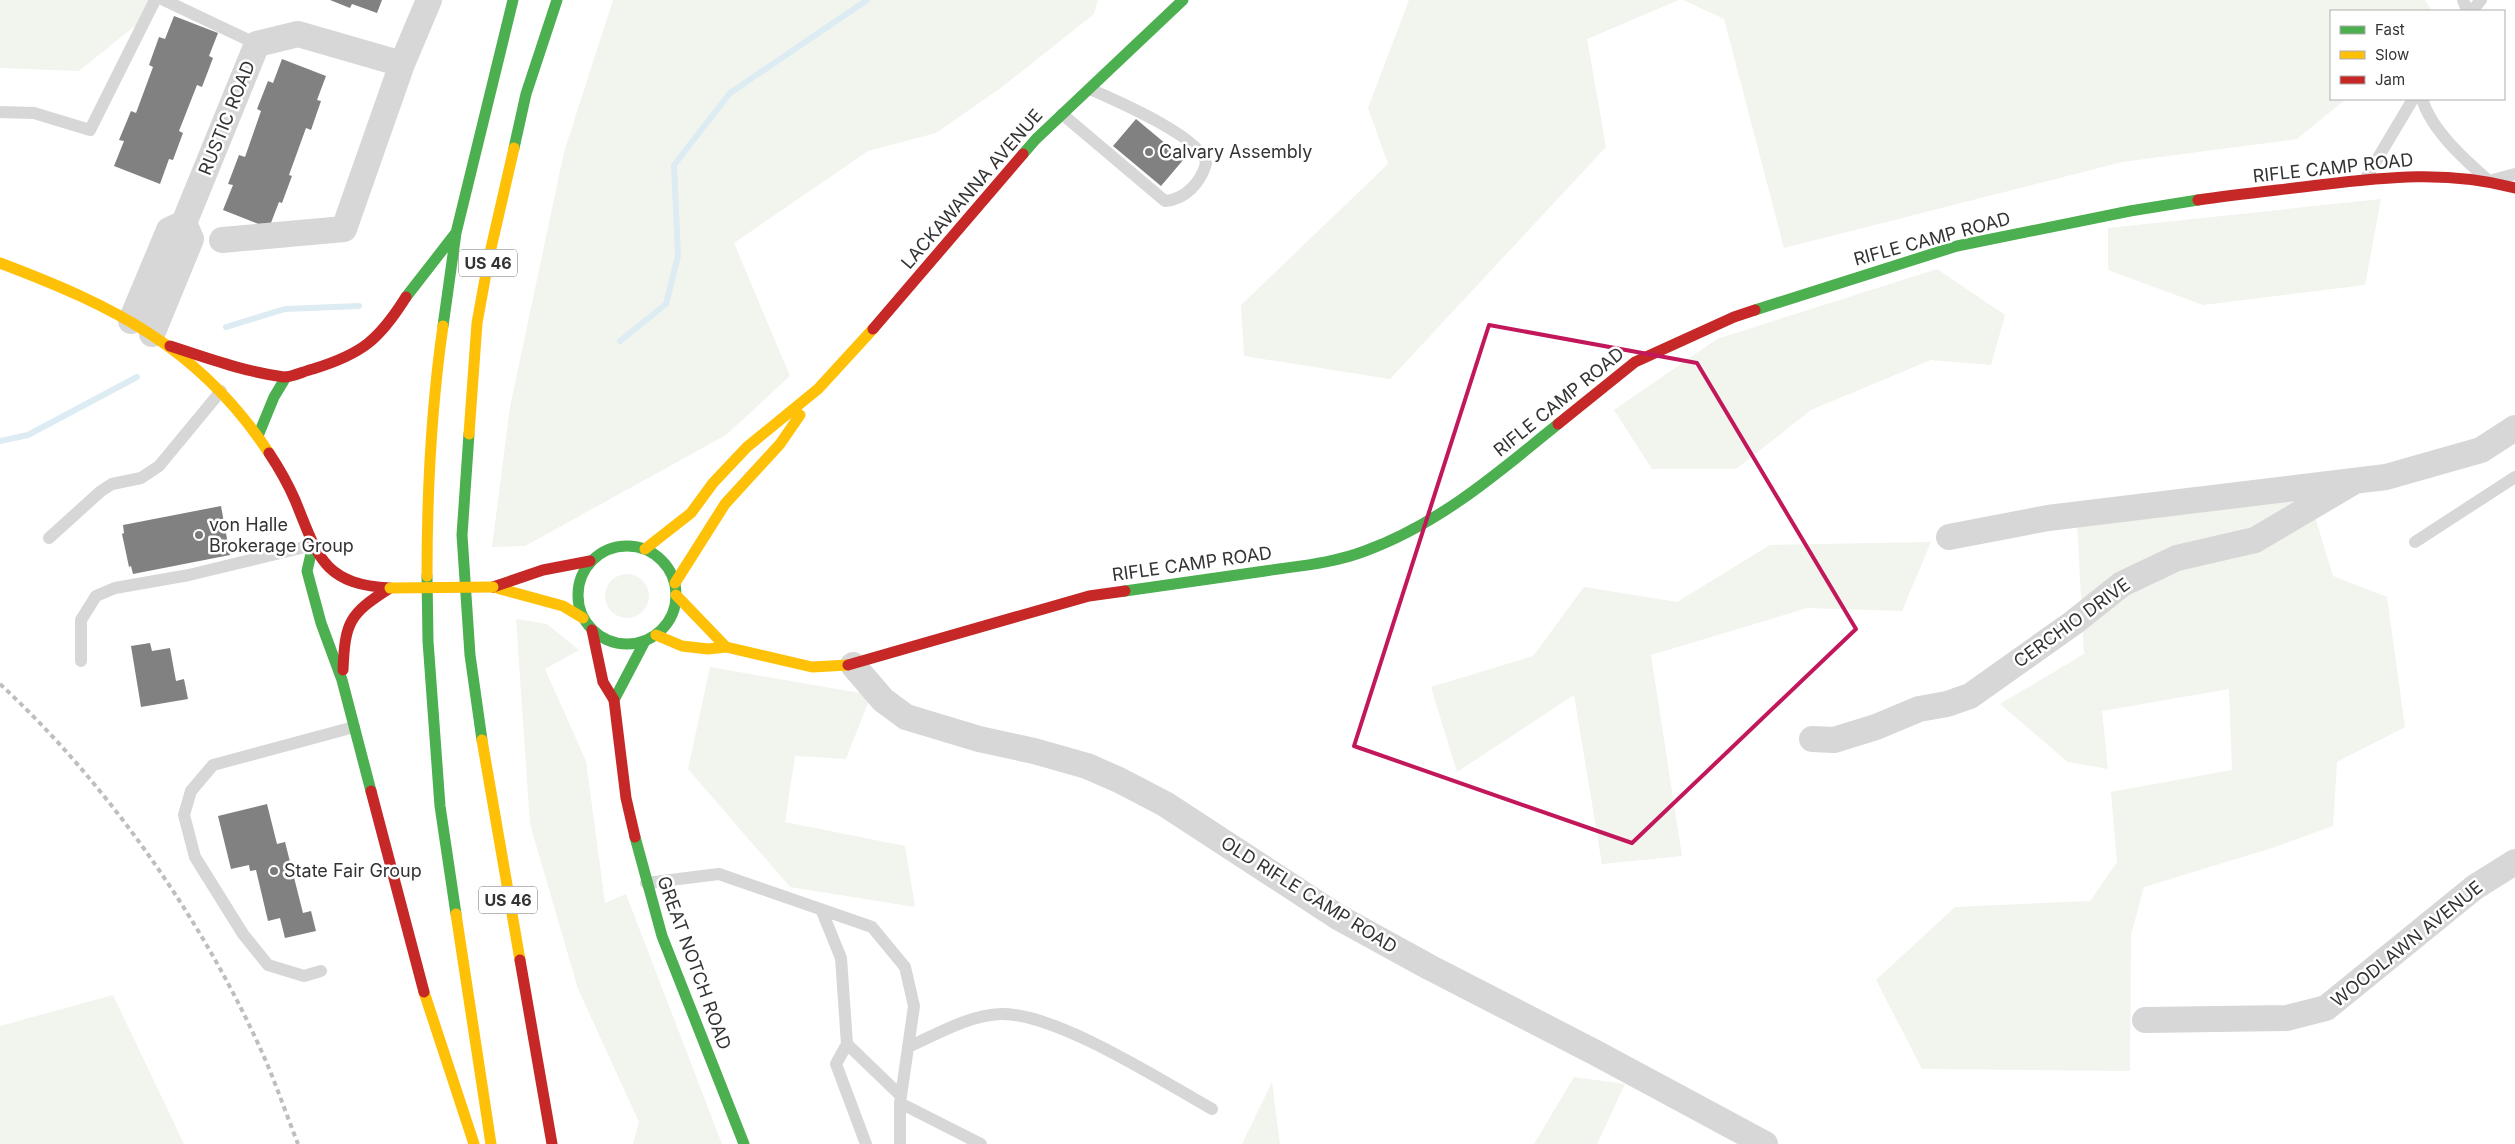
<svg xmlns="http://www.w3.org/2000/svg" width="2515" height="1144" font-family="Inter,sans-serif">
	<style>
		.green { fill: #f1f5ed }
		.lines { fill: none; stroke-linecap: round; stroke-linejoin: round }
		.stream { stroke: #ddebf3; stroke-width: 6 }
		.building { fill: #818181 }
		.lane { stroke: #d7d7d7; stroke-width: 12 }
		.street { stroke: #d7d7d7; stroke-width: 26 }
		.fast { stroke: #4caf50; stroke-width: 11 }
		.slow { stroke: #ffc107; stroke-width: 11 }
		.jam { stroke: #c62828; stroke-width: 11 }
		.rail { stroke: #bebebe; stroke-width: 4; stroke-dasharray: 5 4; stroke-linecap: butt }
		.slow-bridge { stroke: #ffc107; stroke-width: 11 }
		.marked { fill: none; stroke: #c2185b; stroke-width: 4; stroke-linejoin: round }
		.poi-dot { fill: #7a7a7a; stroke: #fff; stroke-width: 2 }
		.labels { text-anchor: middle; stroke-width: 5; stroke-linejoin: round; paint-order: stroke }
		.shield { fill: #fff; stroke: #707070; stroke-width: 1 }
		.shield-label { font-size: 16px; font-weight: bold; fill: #333 }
		.street-label { font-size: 18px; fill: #333; stroke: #fff }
		.poi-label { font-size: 18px; fill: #333; stroke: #fff; text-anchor: start }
	</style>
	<rect width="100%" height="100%" fill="#fff"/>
	<path class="green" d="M 0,0 L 167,0 L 79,71 L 0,68 Z
		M 613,0 L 1098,0 L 1094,14 L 1002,87 L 936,133 L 868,151 L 734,243 L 790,376 L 726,435 L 525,546 L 492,547 L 510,407 L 564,152 Z
		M 1409,0 L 1679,0 L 1587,39 L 1606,147 L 1390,379 L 1244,356 L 1241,305 L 1388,164 L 1368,108 Z
		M 1683,0 L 2425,0 L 2432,11 L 2331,11 L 2331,99 L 2346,99 L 2297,139 L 2122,162 L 1784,248 L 1724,19 Z
		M 2381,199 L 2365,285 L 2203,305 L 2108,270 L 2108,228 Z
		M 1937,269 L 2005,315 L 1991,365 L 1931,360 L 1811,410 L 1736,469 L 1652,469 L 1614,410 L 1717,339 Z
		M 2309,497 L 2333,576 L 2387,597 L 2405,727 L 2337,762 L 2333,826 L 2269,849 L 2144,887 L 2131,935 L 2130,1071 L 1922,1069 L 1876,980 L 1955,907 L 2090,901 L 2117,862 L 2111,792 L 2232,770 L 2229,689 L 2102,711 L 2108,769 L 2068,762 L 2000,704 L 2084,654 L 2077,522 Z
		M 1931,542 L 1902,611 L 1807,608 L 1651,655 L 1682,856 L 1602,864 L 1574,695 L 1457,772 L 1431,687 L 1533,656 L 1584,587 L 1677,602 L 1770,545 Z
		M605 596a22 22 0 1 1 44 0a22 22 0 1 1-44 0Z
		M 516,619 L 547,624 L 579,650 L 545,669 L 586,761 L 605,903 L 626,894 L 722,1144 L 633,1144 L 639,1122 L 578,989 L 530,824 Z
		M 710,667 L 871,695 L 846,759 L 795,756 L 785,822 L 905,846 L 915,907 L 790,887 L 688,769 Z
		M 113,995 L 184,1144 L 0,1144 L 0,1026 Z
		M 1574,1077 L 1625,1084 L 1597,1144 L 1534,1144 Z
		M 1272,1082 L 1280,1144 L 1242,1144 Z"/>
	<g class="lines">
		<path class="stream" d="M 226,327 L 285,309 L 359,306
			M 620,341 L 666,304 L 678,256 L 674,165 L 730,93 L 867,0
			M 0,441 L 28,435 L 137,377"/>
	</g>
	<path class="building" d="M 330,0 L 382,0 L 377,13 L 352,4 L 350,8 Z
		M 174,16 L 218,33 L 209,56 L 213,58 L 202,87 L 197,85 L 179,131 L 183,133 L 173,160 L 169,159 L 160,184 L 114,166 L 124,141 L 119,140 L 131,111 L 136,113 L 153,67 L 149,65 L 159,37 L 165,39 Z
		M 282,59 L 326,76 L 317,100 L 321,101 L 311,130 L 306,128 L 289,175 L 292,176 L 282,203 L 279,202 L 269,228 L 223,210 L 233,185 L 228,184 L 239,155 L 245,157 L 261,111 L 257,109 L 268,81 L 273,83 Z
		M 1136,119 L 1184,159 L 1161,186 L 1113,146 Z
		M 221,506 L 230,555 L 133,574 L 131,566 L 129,567 L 122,534 L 124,533 L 123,525 Z
		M 150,643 L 152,651 L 170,648 L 176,681 L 184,679 L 188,699 L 141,707 L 131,646 Z
		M 267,804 L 277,844 L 285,842 L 303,913 L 311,911 L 316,931 L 285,938 L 280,918 L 268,921 L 256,870 L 250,871 L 249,865 L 231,869 L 218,816 Z"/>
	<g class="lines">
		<path class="lane" d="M 164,0 L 257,44
			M 2463,0 L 2467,11
			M 2472,11 L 2481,0
			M 2422,99 C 2432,131 2464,159 2489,181 L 2515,174
			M 0,112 L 34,113 L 90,130 L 155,0
			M 1062,114 L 1165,201 C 1186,199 1200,183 1206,164 C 1204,138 1113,99 1090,89
			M 2366,178 L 2413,99
			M 49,538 L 101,491 L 112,484 L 141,478 L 159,466 L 221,391
			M 2415,542 L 2515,477
			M 81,661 L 81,620 L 96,596 L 115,588 L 189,575 L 313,545
			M 646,883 L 719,874 L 872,927 L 905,967 L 914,1006 L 900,1103 L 900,1144
			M 821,909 L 841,958 L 847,1044 L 836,1064 L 866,1144
			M 321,971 L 304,976 L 268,965 L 243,934 L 195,857 L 184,815 L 191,791 L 213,765 L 354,727
			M 847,1044 L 901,1096
			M 908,1047 C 937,1034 969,1015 1001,1014 C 1057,1013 1162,1081 1212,1109
			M 900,1103 L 981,1144"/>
		<path class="street" d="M 222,240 L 344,229 L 402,64 L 429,0
			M 131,321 L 169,230 L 184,223 L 257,44 L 298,34 L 402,64
			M 152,334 L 191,239 L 184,223
			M 1949,537 L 2048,518 L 2386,477 L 2481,450 L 2515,428
			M 853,665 L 883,700 L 906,717 L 979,739 L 1034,751 L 1087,766 L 1119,780 L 1165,804 L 1338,917 L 1429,967 L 1596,1053 L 1765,1144
			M 1812,739 L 1834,740 L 1876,727 L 1919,709 L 1947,704 L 1970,696 L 2073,623 L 2122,584 L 2177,558 L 2255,540 L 2355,481
			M 2145,1020 L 2287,1018 L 2326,1008 L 2475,887 L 2515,862"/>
		<path class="fast" d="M 514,148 L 526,94 L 557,0
			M 1023,154 L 1036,139 L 1183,0
			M 406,297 L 455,234
			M 1755,310 L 1957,246 L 2130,211 L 2198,200
			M 443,326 L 456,233 L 513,0
			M 469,434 L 462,535 L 470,655 L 482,740
			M 258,436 L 274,397 L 286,377
			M 313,545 L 307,571 L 321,623 L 342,680 L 371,791
			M578 595a49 49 0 1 1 98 0a49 49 0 1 1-98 0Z
			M 427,576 L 428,641 L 440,806 L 456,914
			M 1125,591 C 1172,584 1218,578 1265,571 C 1298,566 1334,563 1365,551 C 1439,524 1498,473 1558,424
			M 614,700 L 645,641
			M 635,837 L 662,936 L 744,1144"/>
		<path class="slow" d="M 0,263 C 114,306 200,348 269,453
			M 469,434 L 477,323 L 489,257 L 514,148
			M 645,549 L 691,513 L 713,483 L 747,447 L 818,389 L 873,329
			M 427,576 C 427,493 431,409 443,326
			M 675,583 L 725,504 L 780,444 L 800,415
			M 493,587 L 563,606 L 583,618
			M 676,595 L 726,647
			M 656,635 L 682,646 L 708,649 L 726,647 L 812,667 L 848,665
			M 482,740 L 520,960
			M 456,914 L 491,1144
			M 424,992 L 474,1144"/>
		<path class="jam" d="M 2198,200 C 2238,194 2279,190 2319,185 C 2385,177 2449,170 2515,188
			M 873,329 L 1023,154
			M 170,346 C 207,358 245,372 284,377 C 293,377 304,371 313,369 C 362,354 379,340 406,297
			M 1558,424 L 1635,362 L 1734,317 L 1755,310
			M 269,453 C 279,468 288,484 295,500 C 318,556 322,584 390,588
			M 493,587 L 543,570 L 590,561
			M 592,630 L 603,682 L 614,700 L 626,798 L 635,837
			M 848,665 L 1089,596 L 1125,591
			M 343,670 C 345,622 349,614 390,588
			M 371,791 L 424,992
			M 520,960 L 552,1144"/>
		<path class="rail" d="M 0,684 C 109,785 205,923 265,1059 C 277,1087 287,1116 298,1144"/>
		<path class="slow-bridge" d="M 390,588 L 493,587"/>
	</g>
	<path class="marked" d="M 1489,325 L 1697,363 L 1856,629 L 1632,843 L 1354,746 Z"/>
	<g class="poi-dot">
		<circle cx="1149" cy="152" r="5"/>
		<circle cx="199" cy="535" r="5"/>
		<circle cx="274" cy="871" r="5"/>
	</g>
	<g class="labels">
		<g class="shield">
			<rect x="459" y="249.5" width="58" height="27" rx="4"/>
			<rect x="479" y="886.5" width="58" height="27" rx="4"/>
		</g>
		<g class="shield-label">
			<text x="488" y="269">US 46</text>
			<text x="508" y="906">US 46</text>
		</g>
		<g class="street-label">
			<text transform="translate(227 118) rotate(-68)" y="6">RUSTIC ROAD</text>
			<text transform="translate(2333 168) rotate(-6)" y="6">RIFLE CAMP ROAD</text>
			<text transform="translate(972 189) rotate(-49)" y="6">LACKAWANNA AVENUE</text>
			<text transform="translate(1932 239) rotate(-15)" y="6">RIFLE CAMP ROAD</text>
			<text transform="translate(1559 402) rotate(-39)" y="6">RIFLE CAMP ROAD</text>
			<text transform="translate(1192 564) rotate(-8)" y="6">RIFLE CAMP ROAD</text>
			<text transform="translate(2072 623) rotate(-36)" y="6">CERCHIO DRIVE</text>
			<text transform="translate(1309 895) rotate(32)" y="6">OLD RIFLE CAMP ROAD</text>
			<text transform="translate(2407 944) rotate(-39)" y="6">WOODLAWN AVENUE</text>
			<text transform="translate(694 963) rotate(70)" y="6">GREAT NOTCH ROAD</text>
		</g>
		<g class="poi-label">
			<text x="1159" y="158">Calvary Assembly</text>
			<text x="209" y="531">von Halle<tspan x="209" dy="21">Brokerage Group</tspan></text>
			<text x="284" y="877">State Fair Group</text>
		</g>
	</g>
	<rect x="2330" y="10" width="175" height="90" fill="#ffffff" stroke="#adadad"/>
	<rect x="2340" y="26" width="25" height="8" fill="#4caf50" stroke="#adadad"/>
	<text x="2375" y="35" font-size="15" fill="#333333">Fast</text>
	<rect x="2340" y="51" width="25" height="8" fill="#ffc107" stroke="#adadad"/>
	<text x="2375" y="60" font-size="15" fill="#333333">Slow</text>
	<rect x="2340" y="76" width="25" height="8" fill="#c62828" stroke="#adadad"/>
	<text x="2375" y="85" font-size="15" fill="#333333">Jam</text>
</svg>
